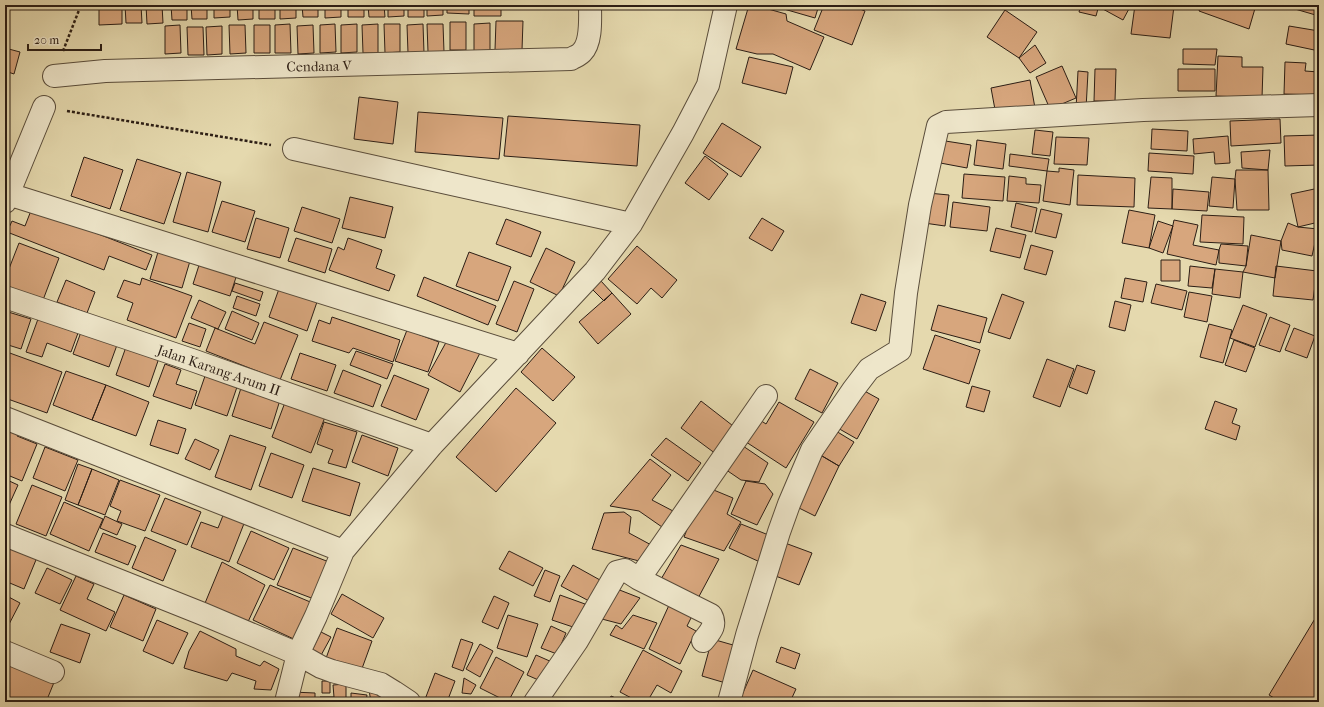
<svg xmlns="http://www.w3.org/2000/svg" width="1324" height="707" font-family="'IM FELL French Canon',serif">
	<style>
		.building { fill: #d7a67d; stroke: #2c1e15 }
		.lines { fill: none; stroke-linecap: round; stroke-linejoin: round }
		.minor-casing { stroke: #5a4d3b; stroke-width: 24 }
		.path { stroke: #2c1e15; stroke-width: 2.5; stroke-dasharray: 3 2; stroke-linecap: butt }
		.minor { stroke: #eee6ca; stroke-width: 22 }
		.labels { text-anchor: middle; stroke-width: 3; stroke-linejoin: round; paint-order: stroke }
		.street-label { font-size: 14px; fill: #2c1e15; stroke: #eee6ca }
	</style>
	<rect width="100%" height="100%" fill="#e5d9ae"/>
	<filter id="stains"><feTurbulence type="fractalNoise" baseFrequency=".005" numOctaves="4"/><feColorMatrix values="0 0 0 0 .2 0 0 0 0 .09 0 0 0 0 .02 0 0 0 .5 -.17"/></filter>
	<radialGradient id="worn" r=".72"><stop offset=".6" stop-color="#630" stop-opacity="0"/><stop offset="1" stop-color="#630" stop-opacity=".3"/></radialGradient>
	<path class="building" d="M 99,5 L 122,5 L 122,24 L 99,25 Z
		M 125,5 L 141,5 L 142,23 L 126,23 Z
		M 146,5 L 162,5 L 163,23 L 147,24 Z
		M 171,5 L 187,5 L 187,20 L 172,20 Z
		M 191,5 L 207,5 L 207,19 L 192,19 Z
		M 214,5 L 230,5 L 230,17 L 214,18 Z
		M 237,5 L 253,5 L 253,19 L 238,20 Z
		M 259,5 L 275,5 L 275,19 L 259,19 Z
		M 280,5 L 296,5 L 296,18 L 280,19 Z
		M 302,5 L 318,5 L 318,17 L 303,17 Z
		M 325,5 L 341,5 L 341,17 L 325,18 Z
		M 348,5 L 364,5 L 364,17 L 348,17 Z
		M 368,5 L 384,5 L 385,17 L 369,17 Z
		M 388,5 L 404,5 L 404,16 L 388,17 Z
		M 408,5 L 424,5 L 424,17 L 408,17 Z
		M 427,5 L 443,5 L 443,15 L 427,16 Z
		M 447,5 L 469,5 L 469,14 L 447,13 Z
		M 474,5 L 501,5 L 501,16 L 474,16 Z
		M 749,5 L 754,5 L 786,14 L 787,21 L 824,37 L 810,70 L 773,54 L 757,54 L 736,49 Z
		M 770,5 L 819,5 L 815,18 Z
		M 824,5 L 850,5 L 865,11 L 852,45 L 814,30 Z
		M 1081,5 L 1099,5 L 1096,16 L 1079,12 Z
		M 1102,5 L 1131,5 L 1123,20 L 1101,8 Z
		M 1135,5 L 1174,6 L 1170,38 L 1131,34 Z
		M 1201,5 L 1256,5 L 1249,29 L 1199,11 Z
		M 1296,5 L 1319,5 L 1319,16 L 1295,9 Z
		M 1005,10 L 1037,32 L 1019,58 L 987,37 Z
		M 496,21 L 523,21 L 522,50 L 495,50 Z
		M 450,22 L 466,22 L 466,50 L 450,50 Z
		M 490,23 L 490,51 L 474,52 L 474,24 Z
		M 290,24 L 291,53 L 275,53 L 275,25 Z
		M 335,24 L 336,52 L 320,53 L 320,25 Z
		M 357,24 L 357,52 L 341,53 L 341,25 Z
		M 378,24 L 378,53 L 363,53 L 362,25 Z
		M 384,24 L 400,24 L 400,52 L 385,53 Z
		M 423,24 L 424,53 L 408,53 L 407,25 Z
		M 427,24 L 443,24 L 444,52 L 428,52 Z
		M 180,25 L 181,53 L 165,54 L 165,26 Z
		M 229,25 L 245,25 L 246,53 L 230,54 Z
		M 254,25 L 270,25 L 270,53 L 254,53 Z
		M 313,25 L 314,53 L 298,54 L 297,26 Z
		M 222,26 L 222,54 L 207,55 L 206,27 Z
		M 1289,26 L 1319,31 L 1319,51 L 1286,44 Z
		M 187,27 L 203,27 L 204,55 L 188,55 Z
		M 1035,45 L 1046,63 L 1030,73 L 1019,58 Z
		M 5,48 L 20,52 L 14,74 L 5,71 Z
		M 1183,49 L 1217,49 L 1215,65 L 1183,64 Z
		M 1218,56 L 1242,57 L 1242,67 L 1263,67 L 1262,98 L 1216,96 Z
		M 749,57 L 793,67 L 786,94 L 742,83 Z
		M 1285,62 L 1306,63 L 1305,71 L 1319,72 L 1319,95 L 1284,94 Z
		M 1062,66 L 1076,98 L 1050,109 L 1036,77 Z
		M 1095,69 L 1116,69 L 1115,101 L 1094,101 Z
		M 1178,69 L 1215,69 L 1215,91 L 1178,91 Z
		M 1078,71 L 1088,72 L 1086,109 L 1076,109 Z
		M 1030,80 L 1035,108 L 996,115 L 991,88 Z
		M 359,97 L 398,102 L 393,144 L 354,139 Z
		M 418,112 L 503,118 L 499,159 L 415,152 Z
		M 508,116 L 640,125 L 637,166 L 504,156 Z
		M 1280,119 L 1281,143 L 1231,146 L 1230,121 Z
		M 722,123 L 761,147 L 741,177 L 703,153 Z
		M 1152,129 L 1188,131 L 1187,151 L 1151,149 Z
		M 1035,130 L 1053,132 L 1050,156 L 1032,154 Z
		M 1319,135 L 1319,165 L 1285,166 L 1284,136 Z
		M 1228,136 L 1230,163 L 1215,164 L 1214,152 L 1194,154 L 1193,139 Z
		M 1056,137 L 1089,138 L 1087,165 L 1054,164 Z
		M 939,140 L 971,145 L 967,168 L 935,162 Z
		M 977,140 L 1006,144 L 1003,169 L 974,165 Z
		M 1270,150 L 1268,170 L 1242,168 L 1241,152 Z
		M 1149,153 L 1194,156 L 1193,174 L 1148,171 Z
		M 1010,154 L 1049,159 L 1047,171 L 1009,166 Z
		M 705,156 L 728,174 L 709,200 L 685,183 Z
		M 84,157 L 123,170 L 110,209 L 71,196 Z
		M 137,159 L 181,173 L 164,224 L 120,210 Z
		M 1059,168 L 1074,170 L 1070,205 L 1043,201 L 1047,171 L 1059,172 Z
		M 1236,170 L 1268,170 L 1269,210 L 1237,210 L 1235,179 Z
		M 187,172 L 221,182 L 208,232 L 173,222 Z
		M 964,174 L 1005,177 L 1003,201 L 962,198 Z
		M 1078,175 L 1135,178 L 1134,207 L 1077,205 Z
		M 1009,176 L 1026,178 L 1026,184 L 1041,185 L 1039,203 L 1007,201 Z
		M 1151,177 L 1172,178 L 1172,209 L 1148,208 Z
		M 1212,177 L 1235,179 L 1233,208 L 1209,206 Z
		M 1319,188 L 1319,222 L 1298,227 L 1291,194 Z
		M 1173,189 L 1209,192 L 1207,211 L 1172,209 Z
		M 928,193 L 949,195 L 945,226 L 924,223 Z
		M 350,197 L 393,207 L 385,238 L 342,228 Z
		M 222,201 L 255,211 L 245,242 L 212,232 Z
		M 953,202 L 990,207 L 987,231 L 950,227 Z
		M 1016,203 L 1037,208 L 1032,232 L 1011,227 Z
		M 302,207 L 340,219 L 332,243 L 294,231 Z
		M 32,208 L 152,255 L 146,270 L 109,256 L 104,270 L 7,232 L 12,221 L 25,226 Z
		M 1041,209 L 1062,214 L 1056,238 L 1035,233 Z
		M 1129,210 L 1155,215 L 1149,248 L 1122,243 Z
		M 1202,215 L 1244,217 L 1243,244 L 1200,242 Z
		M 256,218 L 289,228 L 280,258 L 247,249 Z
		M 762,218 L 784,231 L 772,251 L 749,238 Z
		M 506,219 L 541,232 L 531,257 L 496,244 Z
		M 1174,220 L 1198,225 L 1193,245 L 1219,250 L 1216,265 L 1167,254 Z
		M 1158,221 L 1173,226 L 1163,253 L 1149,248 Z
		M 1288,223 L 1298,227 L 1318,229 L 1312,256 L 1282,250 L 1281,241 Z
		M 996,228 L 1026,235 L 1020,258 L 990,251 Z
		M 1251,235 L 1281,241 L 1275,278 L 1243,272 L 1246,266 Z
		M 296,238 L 332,249 L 325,273 L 288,261 Z
		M 348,238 L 382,250 L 376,268 L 395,275 L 389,291 L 329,270 L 338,247 L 344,250 Z
		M 19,243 L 59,258 L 43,300 L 5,286 L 5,279 Z
		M 1221,244 L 1248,246 L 1246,266 L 1219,263 L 1219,250 Z
		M 1031,245 L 1053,251 L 1046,275 L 1024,269 Z
		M 637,246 L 677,280 L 662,298 L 651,288 L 637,304 L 608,279 Z
		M 546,248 L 575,262 L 559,296 L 530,282 Z
		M 158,252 L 190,261 L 182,288 L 150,279 Z
		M 469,252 L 511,267 L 498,301 L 456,286 Z
		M 201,259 L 238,271 L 230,296 L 193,284 Z
		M 1161,260 L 1180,260 L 1180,281 L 1161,281 Z
		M 1190,266 L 1215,269 L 1212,288 L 1188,286 Z
		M 1276,266 L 1317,271 L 1313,300 L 1273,296 Z
		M 1215,269 L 1243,272 L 1240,298 L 1212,294 Z
		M 424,277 L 496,306 L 488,325 L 417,296 Z
		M 142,278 L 192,296 L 176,338 L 127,320 L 133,303 L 117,297 L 124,280 L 140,285 Z
		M 1125,278 L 1147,282 L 1143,302 L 1121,298 Z
		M 66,280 L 95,292 L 87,313 L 57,302 Z
		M 514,281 L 534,289 L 517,332 L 496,324 Z
		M 601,281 L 612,293 L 604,301 L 592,289 Z
		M 235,283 L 263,292 L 260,301 L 232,291 Z
		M 1156,284 L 1187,291 L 1182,310 L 1151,303 Z
		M 280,286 L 318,299 L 307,331 L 269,317 Z
		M 1189,292 L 1212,296 L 1207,322 L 1184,317 Z
		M 612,293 L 631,314 L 598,344 L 579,322 Z
		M 861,294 L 886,302 L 876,331 L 851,323 Z
		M 1002,294 L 1024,302 L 1010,339 L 988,332 Z
		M 237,296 L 260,304 L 256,316 L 233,308 Z
		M 199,300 L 226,312 L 218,329 L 191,318 Z
		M 1115,301 L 1131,305 L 1125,331 L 1109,327 Z
		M 938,305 L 987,318 L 980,343 L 931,330 Z
		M 1243,305 L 1267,314 L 1255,347 L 1230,338 Z
		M 5,311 L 31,319 L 21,349 L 5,344 Z
		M 232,311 L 259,323 L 252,340 L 225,329 Z
		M 332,317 L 400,340 L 393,362 L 353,348 L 349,353 L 312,341 L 319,320 L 330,324 Z
		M 1270,317 L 1290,325 L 1280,352 L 1259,345 Z
		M 38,319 L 78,333 L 71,352 L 47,343 L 42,357 L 26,352 Z
		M 264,322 L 298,335 L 280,380 L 206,351 L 215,328 L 255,344 Z
		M 189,323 L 206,329 L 200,347 L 182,341 Z
		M 1209,324 L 1232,330 L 1223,363 L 1200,357 Z
		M 1294,328 L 1315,336 L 1307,358 L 1285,350 Z
		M 407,330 L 439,342 L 428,372 L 395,361 Z
		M 81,332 L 117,345 L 109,367 L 73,354 Z
		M 935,335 L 980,350 L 969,384 L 923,369 Z
		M 449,337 L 480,353 L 460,392 L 428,375 Z
		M 1234,340 L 1255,348 L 1246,372 L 1225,365 Z
		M 126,347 L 159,358 L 149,387 L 116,375 Z
		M 542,348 L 575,377 L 553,401 L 521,372 Z
		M 356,351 L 393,364 L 387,379 L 350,365 Z
		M 7,352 L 62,372 L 47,413 L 5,398 L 5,357 Z
		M 300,353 L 336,365 L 327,391 L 291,379 Z
		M 1047,359 L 1074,369 L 1060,407 L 1033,397 Z
		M 165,364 L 181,370 L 176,384 L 197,391 L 191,409 L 153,396 Z
		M 1077,365 L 1095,371 L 1087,394 L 1069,387 Z
		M 810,369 L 838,383 L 822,413 L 795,399 Z
		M 343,370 L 381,385 L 373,407 L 334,393 Z
		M 66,371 L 106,385 L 92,420 L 53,405 Z
		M 394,375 L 429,389 L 416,420 L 381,406 Z
		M 205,376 L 237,387 L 227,416 L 195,405 Z
		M 106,385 L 149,402 L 136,436 L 92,420 Z
		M 972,386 L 990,391 L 984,412 L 966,407 Z
		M 241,388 L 280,400 L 271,429 L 232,416 Z
		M 516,388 L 556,423 L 496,492 L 456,457 Z
		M 859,388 L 879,399 L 857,439 L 836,427 Z
		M 287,397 L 327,412 L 311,453 L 272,437 Z
		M 701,401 L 737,429 L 716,454 L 681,428 Z
		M 1215,401 L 1237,409 L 1232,423 L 1240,426 L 1236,440 L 1205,429 Z
		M 779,402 L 814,422 L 786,468 L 743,440 L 757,418 L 766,424 Z
		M 158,420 L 186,429 L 178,454 L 150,445 Z
		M 324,422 L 357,432 L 346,468 L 328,463 L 333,450 L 317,444 Z
		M 5,424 L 20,430 L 17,436 L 37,444 L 22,481 L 5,474 Z
		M 831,428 L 854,442 L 839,466 L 817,453 Z
		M 230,435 L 266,447 L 251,490 L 215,477 Z
		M 362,435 L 398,448 L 388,476 L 352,462 Z
		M 666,438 L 701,463 L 688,481 L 651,455 Z
		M 195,439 L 219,450 L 210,470 L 185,459 Z
		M 743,446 L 768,463 L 759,482 L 741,480 L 719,465 Z
		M 45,447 L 78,460 L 65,491 L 33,478 Z
		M 271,453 L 304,465 L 292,498 L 259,486 Z
		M 817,453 L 839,466 L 815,516 L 793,505 Z
		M 650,459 L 671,475 L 652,500 L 673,511 L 662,527 L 639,511 L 610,506 Z
		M 78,464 L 92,469 L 78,505 L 65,500 Z
		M 313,468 L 360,483 L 350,516 L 302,501 Z
		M 92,469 L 119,480 L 105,515 L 78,505 Z
		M 5,479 L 18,485 L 5,514 Z
		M 120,480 L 160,495 L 145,531 L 117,521 L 121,511 L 110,506 Z
		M 746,481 L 765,484 L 773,494 L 757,525 L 731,514 Z
		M 32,485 L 62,497 L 46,536 L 16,524 Z
		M 704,486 L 733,498 L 727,514 L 741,522 L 724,551 L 684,537 Z
		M 165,498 L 201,512 L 187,545 L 151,531 Z
		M 64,502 L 103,519 L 89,551 L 50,534 Z
		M 624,512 L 631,517 L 629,533 L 655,547 L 647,563 L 592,549 L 604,513 Z
		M 224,513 L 245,521 L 229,562 L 191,547 L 201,522 L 218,528 Z
		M 105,516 L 122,524 L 117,535 L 100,528 Z
		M 741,524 L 771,536 L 760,562 L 729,548 Z
		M 251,531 L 289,548 L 274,580 L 237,563 Z
		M 103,533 L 136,546 L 128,565 L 95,552 Z
		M 145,537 L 176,550 L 163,581 L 132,568 Z
		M 5,542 L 38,555 L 24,589 L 5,581 Z
		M 785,543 L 812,553 L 799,585 L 773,575 Z
		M 681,545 L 719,559 L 696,602 L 657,586 Z
		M 293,548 L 329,562 L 314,599 L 277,585 Z
		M 509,551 L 543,568 L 533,586 L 499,569 Z
		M 222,562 L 265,585 L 247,624 L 203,608 Z
		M 573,565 L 600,580 L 589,601 L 561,586 Z
		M 47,568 L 72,580 L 60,604 L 35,593 Z
		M 545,570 L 560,576 L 550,602 L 534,596 Z
		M 76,576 L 94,584 L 87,599 L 115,612 L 106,631 L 60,610 Z
		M 270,585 L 315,604 L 298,641 L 253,620 Z
		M 617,589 L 640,598 L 621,624 L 598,618 Z
		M 342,594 L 384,618 L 373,638 L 331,614 Z
		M 5,595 L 20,603 L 6,630 L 5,629 Z
		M 124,595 L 156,609 L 143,641 L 110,627 Z
		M 560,595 L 585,604 L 576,628 L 552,620 Z
		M 494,596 L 509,603 L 498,629 L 482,622 Z
		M 670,603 L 693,614 L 687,626 L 696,631 L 680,664 L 649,649 Z
		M 1319,612 L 1319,702 L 1281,702 L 1269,695 Z
		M 508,615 L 538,624 L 527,657 L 497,648 Z
		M 633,615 L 657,623 L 644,649 L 610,635 L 616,625 L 622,629 Z
		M 157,620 L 188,633 L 173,664 L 143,651 Z
		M 61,624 L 90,634 L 80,663 L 50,652 Z
		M 551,626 L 566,633 L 557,654 L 541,648 Z
		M 337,628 L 372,641 L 360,674 L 325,661 Z
		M 200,631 L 236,649 L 236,656 L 260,666 L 264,661 L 279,669 L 271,690 L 254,689 L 256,681 L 232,673 L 227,681 L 184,668 L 189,651 Z
		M 321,632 L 331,637 L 319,659 L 310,654 Z
		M 461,639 L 473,643 L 463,671 L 452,667 Z
		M 712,639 L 740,647 L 729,684 L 702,676 Z
		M 480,644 L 493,651 L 480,677 L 466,669 Z
		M 781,647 L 800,654 L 795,669 L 776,662 Z
		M 643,650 L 682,671 L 671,693 L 657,685 L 647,702 L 639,702 L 620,692 Z
		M 536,655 L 552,662 L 543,682 L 527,675 Z
		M 496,657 L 524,672 L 508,702 L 480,688 Z
		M 5,660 L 55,680 L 46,702 L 5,702 Z
		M 753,670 L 796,689 L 790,702 L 739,702 Z
		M 435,673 L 455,681 L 447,702 L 424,702 Z
		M 464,678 L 476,685 L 471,694 L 462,693 Z
		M 322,681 L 330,681 L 330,693 L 322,693 Z
		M 346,684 L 346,702 L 320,702 L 320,697 L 334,697 L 333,685 Z
		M 369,690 L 386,693 L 384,702 L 371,702 Z
		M 292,692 L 315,693 L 315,702 L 292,702 Z
		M 351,693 L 367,695 L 366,702 L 351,702 Z
		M 611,696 L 625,702 L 609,702 Z"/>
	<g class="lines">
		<defs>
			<path id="minor" d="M 54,76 L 105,71 L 571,59 C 574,57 580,55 582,52 C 592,42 590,18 590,5
				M 294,149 L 631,224
				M 8,194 L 518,354
				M 5,202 L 44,107
				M 5,297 L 192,360 L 432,445
				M 5,418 L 343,551
				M 5,535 L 203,614 L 298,654 L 321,667 L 332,671 L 381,684 L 394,692 L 409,702
				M 639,579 L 711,615 C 717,626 710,632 703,641
				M 5,652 L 53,672
				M 286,702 L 298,654 L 316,616 L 343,551 L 432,445 L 595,271 L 631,224 L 683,133 L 708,85 L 726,5
				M 535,702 L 577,641 L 617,572 L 625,570 L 639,579 L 766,396
				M 729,702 L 747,635 L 779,532 L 789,504 L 812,450 L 853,390 L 869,369 L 900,350 L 906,293 L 920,205 L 938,126 L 946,122 L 1143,110 L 1319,105"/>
		</defs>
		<use href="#minor" class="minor-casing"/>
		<path class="path" d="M 63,51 L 81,5
			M 67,111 L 271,145"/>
		<use href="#minor" class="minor"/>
	</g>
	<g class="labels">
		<g class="street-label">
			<text transform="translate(319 66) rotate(-1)" y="5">Cendana V</text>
			<text transform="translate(219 370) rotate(19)" y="5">Jalan Karang Arum II</text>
		</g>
	</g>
	<rect width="1324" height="707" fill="none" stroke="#e5d9ae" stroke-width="20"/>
	<rect x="6" y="6" width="1312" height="695" fill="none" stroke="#2c1e15" stroke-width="2"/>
	<rect x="10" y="10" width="1304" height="687" fill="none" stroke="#2c1e15"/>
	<path d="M28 44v6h73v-6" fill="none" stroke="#2c1e15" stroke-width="2"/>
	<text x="34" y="44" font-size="12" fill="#2c1e15" stroke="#eee6ca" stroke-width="3" paint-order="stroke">20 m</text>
	<rect width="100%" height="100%" filter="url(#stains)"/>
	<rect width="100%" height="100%" fill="url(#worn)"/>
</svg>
